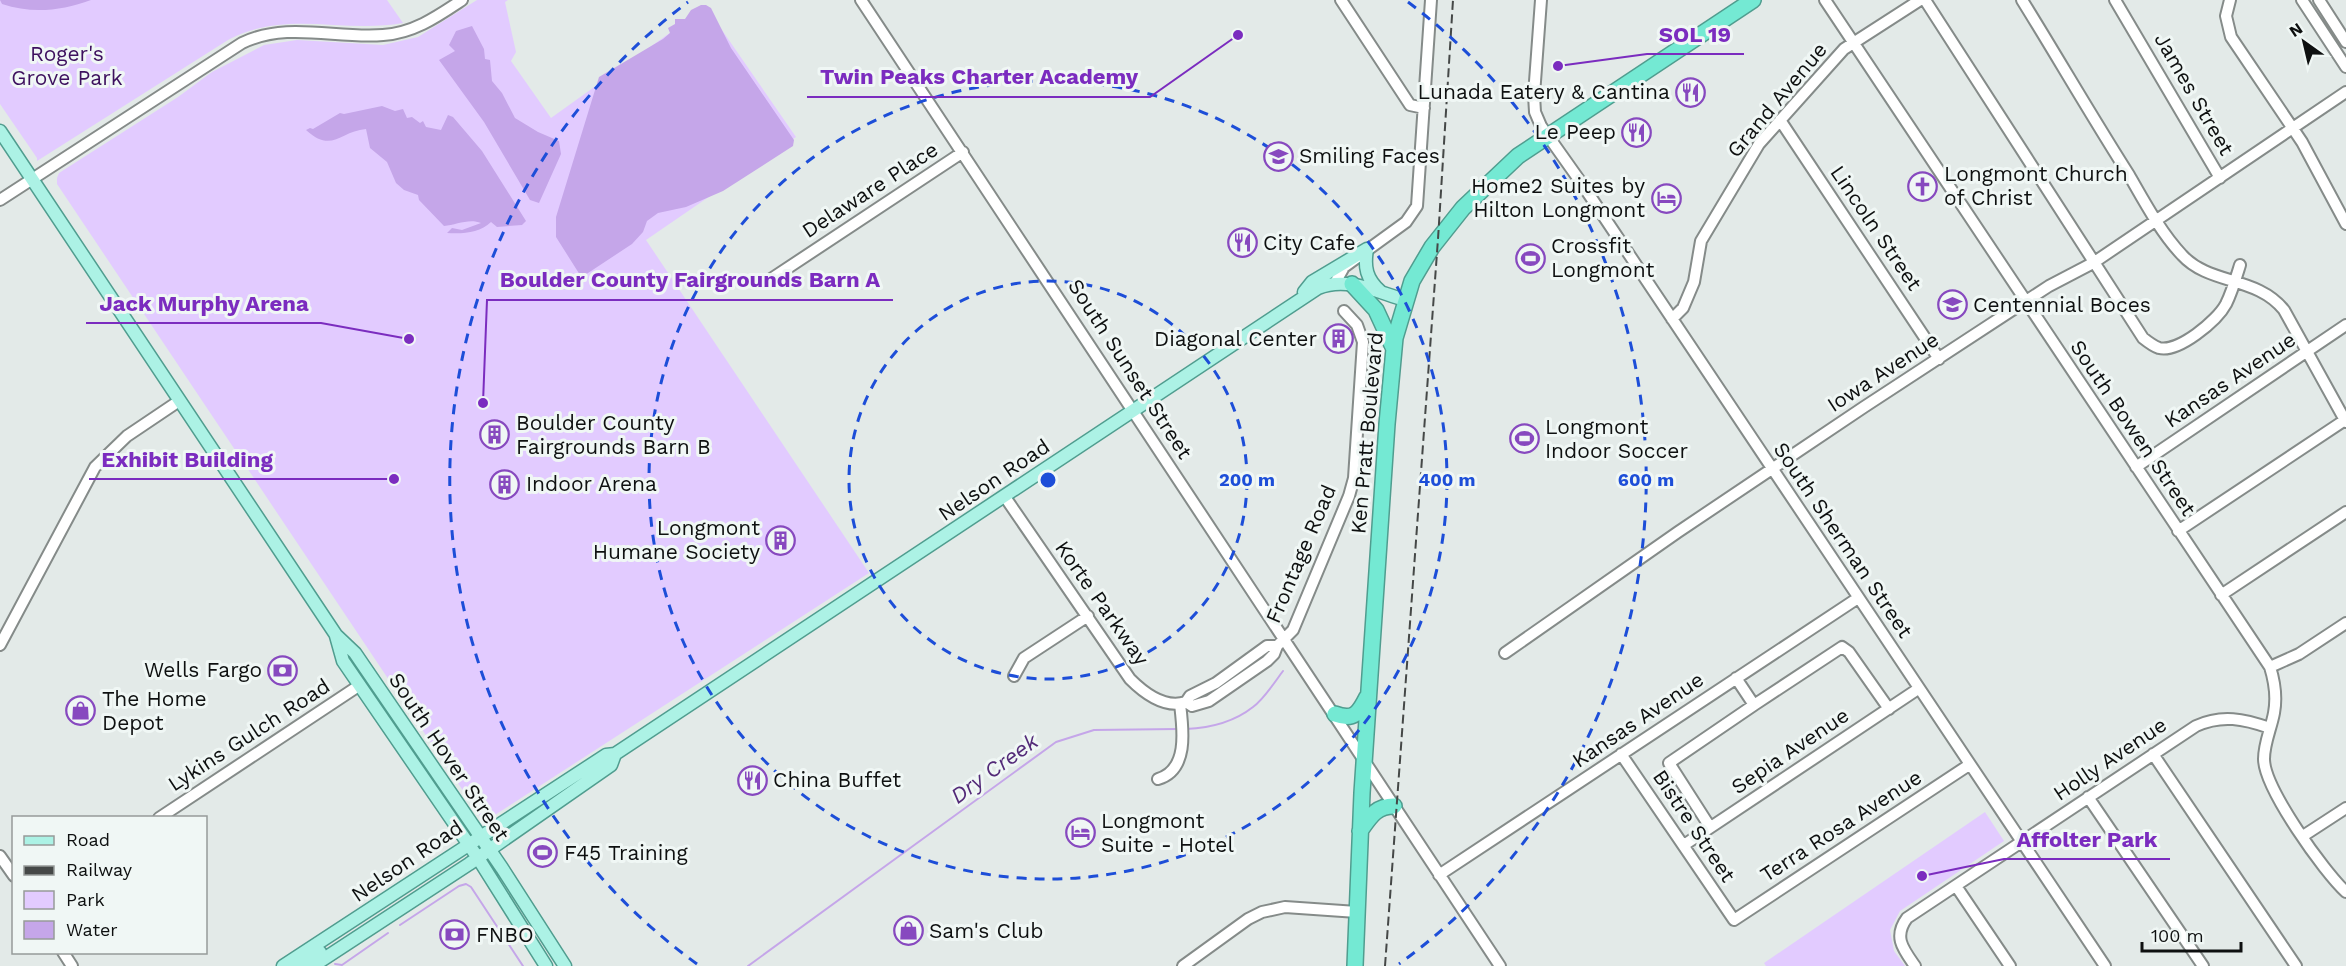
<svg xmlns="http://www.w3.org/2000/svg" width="2346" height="966" font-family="'Work Sans',sans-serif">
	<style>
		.green { fill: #e2cbff }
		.water { fill: #c5a6e9 }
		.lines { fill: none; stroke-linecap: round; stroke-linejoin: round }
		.stream { stroke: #c5a6e9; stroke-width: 2 }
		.minor-casing { stroke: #858b89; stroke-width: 14 }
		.major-casing { stroke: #509d8f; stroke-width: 15 }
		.highway-casing { stroke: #509d8f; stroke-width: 18 }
		.minor { stroke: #fff; stroke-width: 10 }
		.major { stroke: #acf2e5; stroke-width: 12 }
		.highway { stroke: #74e9d3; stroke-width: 15 }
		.rail { stroke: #454847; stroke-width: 2; stroke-dasharray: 9 4.5; stroke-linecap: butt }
		.ring { fill: none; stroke: #1d4ed8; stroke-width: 3; stroke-dasharray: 10 8 }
		.labels { text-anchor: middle; stroke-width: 6; stroke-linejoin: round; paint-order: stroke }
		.park-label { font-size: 21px; fill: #3d105e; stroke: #f0f7f5 }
		.poi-label { font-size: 21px; fill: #0e1010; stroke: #f0f7f5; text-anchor: start }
		.street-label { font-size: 21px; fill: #0e1010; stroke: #f0f7f5 }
		.water-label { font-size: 22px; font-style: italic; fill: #532a78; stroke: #f0f7f5 }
		.centre { fill: #1d4ed8; stroke: #f0f7f5; stroke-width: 3 }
		.ring-label { font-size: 18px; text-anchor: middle; font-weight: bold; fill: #1d4ed8; stroke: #f0f7f5; stroke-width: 6; stroke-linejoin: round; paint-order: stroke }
		.leader { fill: none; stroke: #7b2cbf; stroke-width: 2 }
		.callout-dot { fill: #7b2cbf; stroke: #f0f7f5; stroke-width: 2 }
		.callout-label { font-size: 22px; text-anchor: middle; font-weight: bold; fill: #7b2cbf; stroke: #f0f7f5; stroke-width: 6; stroke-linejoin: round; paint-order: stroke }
	</style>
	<rect width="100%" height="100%" fill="#e3eae8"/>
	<path class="green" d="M 0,0 L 387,0 L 403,23 C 343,34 285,9 228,40 L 37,161 L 37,158 L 0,104 Z
		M 477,0 L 508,0 L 505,2 L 516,52 L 511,61 L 551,118 L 706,7 L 796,137 L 646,240 L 869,573 L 484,822 L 57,184 L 57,178 L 59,173 L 178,97 L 212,72 L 264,45 L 297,40 L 383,45 L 418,37 Z
		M 1985,812 L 2004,841 L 1900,911 L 1890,930 L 1894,951 L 1905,966 L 1766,966 L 1764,963 Z"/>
	<path class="water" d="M 0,0 L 91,0 C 61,11 32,14 2,4 Z
		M 701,5 L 706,5 L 711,8 L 731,48 L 794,140 L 793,146 L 723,191 L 686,207 L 658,213 L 647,221 L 643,232 L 632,244 L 585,275 L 580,275 L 556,237 L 556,217 L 599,77 L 663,39 L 670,33 L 668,28 L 675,24 L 675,19 L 685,19 L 691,10 Z
		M 472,26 L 484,49 L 485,59 L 490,60 L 492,81 L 502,93 L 515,118 L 538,132 L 559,141 L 561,154 L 539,203 L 530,200 L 484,122 L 439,60 L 455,51 L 449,45 L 456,31 Z
		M 382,106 L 395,111 L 403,109 L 407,118 L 412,117 L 420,123 L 423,121 L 426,127 L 441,130 L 448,115 L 453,117 L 482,151 L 526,221 L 522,225 L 497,227 L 491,222 C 480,233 463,234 447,233 L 452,228 L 462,230 L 481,223 C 469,218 456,225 444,226 L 419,200 L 418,195 L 404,190 L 396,183 L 387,162 L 370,148 L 366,129 C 340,131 332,154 306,130 L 310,128 L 313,129 L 340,113 L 344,114 Z"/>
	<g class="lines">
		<path class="stream" d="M 1186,729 C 1209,728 1234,722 1253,707 C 1264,699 1274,683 1283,671
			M 400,925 L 459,886 L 466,884 L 471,887 L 523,966
			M 335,964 L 342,965 L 388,933
			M 748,966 L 1056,742 L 1094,730 L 1177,729"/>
		<defs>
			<path id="minor" d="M 861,0 L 1500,966
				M 1341,0 L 1410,105 L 1424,108
				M 1541,0 L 1534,95 L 1535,112 L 1541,126 L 1580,181 L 2105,966
				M 1825,0 L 2270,667 C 2275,683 2277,697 2274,713 C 2271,729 2264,743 2264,759 C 2264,788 2324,872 2346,892
				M 1925,0 L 2143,338 C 2148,342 2153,346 2159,348 C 2178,353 2217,321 2226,304 C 2232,292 2236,278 2240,265
				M 2022,0 C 2058,58 2092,117 2129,175 C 2144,201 2161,233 2182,255 C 2209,285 2257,276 2284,310 L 2346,422
				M 2115,0 L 2220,178
				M 2230,0 L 2226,16 L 2231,37 L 2302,142 L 2346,224
				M 2302,0 L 2346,67
				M 2319,0 L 2346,42
				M 1780,120 L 1939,359
				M 0,200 L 242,43 C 288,21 335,39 383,35 C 414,33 438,16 462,0
				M 768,281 L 963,152
				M 1335,283 L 1344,267 L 1406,222 L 1417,206 L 1431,0
				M 1672,319 L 1683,308 L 1694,282 L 1701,241 L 1759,144 L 1844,49 L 1920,0
				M 2136,467 L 2346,325
				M 1005,497 L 1130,679 C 1144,693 1165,709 1186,702 L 1192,706 L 1209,701 L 1267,661 L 1274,654 L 1277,646 L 1293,630 L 1349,496 L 1354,478 L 1363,342 L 1357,325 L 1344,311
				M 2178,531 L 2345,420
				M 2221,595 L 2346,512
				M 0,645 L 95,467 L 127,436 L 179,401
				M 1505,653 L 1678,532 L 1864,407 L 2049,286 L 2093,263 L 2346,92
				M 2270,667 L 2299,654 L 2346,623
				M 1014,676 L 1024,658 L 1088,616
				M 1736,678 L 1754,705 L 1842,647 L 1849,652 L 1889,709
				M 1186,702 L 1190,696 L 1216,683 L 1267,646 L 1277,646
				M 1621,754 L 1734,920 L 1969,765
				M 2153,754 L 2296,966
				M 1158,779 C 1189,770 1183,729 1180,704
				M 2088,797 L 2203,966
				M 159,818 L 360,685
				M 1710,827 L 1669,763 L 1754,705
				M 2303,836 L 2346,808
				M 1684,845 L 1918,689
				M 0,856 L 14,876
				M 1439,875 L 1858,598
				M 1956,886 L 2010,966
				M 63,952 L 72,966
				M 1183,966 L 1248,919 L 1262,912 L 1285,907 L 1357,912
				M 1915,966 C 1903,949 1893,937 1907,918 L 2196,726 C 2222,714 2244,719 2270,728"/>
			<path id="major" d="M 0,131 L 336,635 L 355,653 L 502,868 L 565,966
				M 1367,249 C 1364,267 1366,279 1381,292
				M 1304,292 L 1312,282 L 1367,249
				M 336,636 L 343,661 L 478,858 L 546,966
				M 283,966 L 606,755 L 615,754 L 1318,288 C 1347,276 1377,292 1405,300
				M 299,966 L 320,952
				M 313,966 L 469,864 L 611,765 L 615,754"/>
			<path id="highway" d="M 1352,284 L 1376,310 L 1394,349
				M 1335,714 C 1354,721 1359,713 1367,697
				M 1360,831 C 1370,817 1376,806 1394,806
				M 1355,966 L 1362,793 L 1387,424 L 1395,338 L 1412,281 L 1432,247 L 1463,208 L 1518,156 L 1753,0"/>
		</defs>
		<use href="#minor" class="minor-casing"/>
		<use href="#major" class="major-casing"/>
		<use href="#highway" class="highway-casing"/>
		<use href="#minor" class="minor"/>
		<use href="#major" class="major"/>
		<use href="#highway" class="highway"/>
		<path class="rail" d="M 1385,966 L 1438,239 L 1453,0"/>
	</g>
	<g class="ring">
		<circle cx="1048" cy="480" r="199"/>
		<circle cx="1048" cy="480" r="399"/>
		<path d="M697 964A598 598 0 0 1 688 2M1408 2A598 598 0 0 1 1399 964"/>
	</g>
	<defs>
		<symbol id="restaurant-ring" viewBox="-11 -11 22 22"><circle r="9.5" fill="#f0f7f5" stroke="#8749bf" stroke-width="1.5"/><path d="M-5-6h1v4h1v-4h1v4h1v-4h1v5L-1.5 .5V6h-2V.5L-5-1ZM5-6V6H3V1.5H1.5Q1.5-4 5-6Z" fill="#8749bf"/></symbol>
		<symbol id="school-ring" viewBox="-11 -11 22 22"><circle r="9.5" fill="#f0f7f5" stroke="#8749bf" stroke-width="1.5"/><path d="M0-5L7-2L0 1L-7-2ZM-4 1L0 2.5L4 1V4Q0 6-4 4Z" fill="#8749bf"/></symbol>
		<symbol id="church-ring" viewBox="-11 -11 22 22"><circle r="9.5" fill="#f0f7f5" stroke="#8749bf" stroke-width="1.5"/><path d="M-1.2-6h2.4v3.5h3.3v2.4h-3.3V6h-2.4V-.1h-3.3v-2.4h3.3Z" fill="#8749bf"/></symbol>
		<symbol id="hotel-ring" viewBox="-11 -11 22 22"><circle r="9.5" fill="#f0f7f5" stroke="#8749bf" stroke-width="1.5"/><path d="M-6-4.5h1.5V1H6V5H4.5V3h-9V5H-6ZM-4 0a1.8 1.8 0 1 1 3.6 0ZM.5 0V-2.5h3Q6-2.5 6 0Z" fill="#8749bf"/></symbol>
		<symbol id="stadium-ring" viewBox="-11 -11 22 22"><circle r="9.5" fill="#f0f7f5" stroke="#8749bf" stroke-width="1.5"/><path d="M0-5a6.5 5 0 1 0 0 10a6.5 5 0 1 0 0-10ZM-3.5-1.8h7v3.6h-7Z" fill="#8749bf"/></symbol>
		<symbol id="building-ring" viewBox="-11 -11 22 22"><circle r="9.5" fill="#f0f7f5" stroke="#8749bf" stroke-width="1.5"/><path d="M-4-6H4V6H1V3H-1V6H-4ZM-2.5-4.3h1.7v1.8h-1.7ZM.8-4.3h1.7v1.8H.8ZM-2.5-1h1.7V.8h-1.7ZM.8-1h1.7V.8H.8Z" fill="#8749bf"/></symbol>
		<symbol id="bank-ring" viewBox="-11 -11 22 22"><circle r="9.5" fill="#f0f7f5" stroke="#8749bf" stroke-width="1.5"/><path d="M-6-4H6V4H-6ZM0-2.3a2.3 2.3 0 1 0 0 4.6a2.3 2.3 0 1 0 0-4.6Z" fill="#8749bf"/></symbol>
		<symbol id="shop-ring" viewBox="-11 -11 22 22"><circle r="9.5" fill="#f0f7f5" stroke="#8749bf" stroke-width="1.5"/><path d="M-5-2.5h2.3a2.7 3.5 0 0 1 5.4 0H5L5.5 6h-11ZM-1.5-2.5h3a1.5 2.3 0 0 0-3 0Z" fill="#8749bf"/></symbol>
	</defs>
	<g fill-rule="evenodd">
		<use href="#restaurant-ring" x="1674" y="76" width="33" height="33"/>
		<use href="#restaurant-ring" x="1620" y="116" width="33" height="33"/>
		<use href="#school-ring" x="1262" y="140" width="33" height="33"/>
		<use href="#church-ring" x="1906" y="170" width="33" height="33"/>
		<use href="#hotel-ring" x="1650" y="182" width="33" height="33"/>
		<use href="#restaurant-ring" x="1226" y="226" width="33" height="33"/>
		<use href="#stadium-ring" x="1514" y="242" width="33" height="33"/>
		<use href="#school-ring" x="1936" y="288" width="33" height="33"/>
		<use href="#building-ring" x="1322" y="322" width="33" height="33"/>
		<use href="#building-ring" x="478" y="418" width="33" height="33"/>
		<use href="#stadium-ring" x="1508" y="422" width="33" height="33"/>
		<use href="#building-ring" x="488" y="468" width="33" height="33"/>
		<use href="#building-ring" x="764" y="524" width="33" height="33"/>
		<use href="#bank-ring" x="266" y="654" width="33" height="33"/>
		<use href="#shop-ring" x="64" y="694" width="33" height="33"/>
		<use href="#restaurant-ring" x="736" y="764" width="33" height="33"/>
		<use href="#hotel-ring" x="1064" y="816" width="33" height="33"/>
		<use href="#stadium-ring" x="526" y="836" width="33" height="33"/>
		<use href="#shop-ring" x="892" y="914" width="33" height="33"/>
		<use href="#bank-ring" x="438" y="918" width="33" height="33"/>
	</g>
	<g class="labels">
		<g class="park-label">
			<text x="67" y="61">Roger's<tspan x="67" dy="24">Grove Park</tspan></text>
		</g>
		<g class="poi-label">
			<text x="1670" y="99" text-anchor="end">Lunada Eatery &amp; Cantina</text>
			<text x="1616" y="139" text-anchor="end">Le Peep</text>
			<text x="1299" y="163">Smiling Faces</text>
			<text x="1944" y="181">Longmont Church<tspan x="1944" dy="24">of Christ</tspan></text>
			<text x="1645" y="193" text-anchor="end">Home2 Suites by<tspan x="1645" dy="24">Hilton Longmont</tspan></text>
			<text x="1263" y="250">City Cafe</text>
			<text x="1551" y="253">Crossfit<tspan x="1551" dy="24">Longmont</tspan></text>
			<text x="1973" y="312">Centennial Boces</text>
			<text x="1317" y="346" text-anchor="end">Diagonal Center</text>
			<text x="516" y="430">Boulder County<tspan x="516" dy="24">Fairgrounds Barn B</tspan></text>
			<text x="1545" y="434">Longmont<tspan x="1545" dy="24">Indoor Soccer</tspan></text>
			<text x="526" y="491">Indoor Arena</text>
			<text x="760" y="535" text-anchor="end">Longmont<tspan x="760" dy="24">Humane Society</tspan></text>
			<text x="262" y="677" text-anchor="end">Wells Fargo</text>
			<text x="102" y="706">The Home<tspan x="102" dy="24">Depot</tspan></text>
			<text x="773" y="787">China Buffet</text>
			<text x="1101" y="828">Longmont<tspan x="1101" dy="24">Suite - Hotel</tspan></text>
			<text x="564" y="860">F45 Training</text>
			<text x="929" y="938">Sam's Club</text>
			<text x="476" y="942">FNBO</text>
		</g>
		<g class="street-label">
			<text transform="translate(2194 94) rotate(60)" y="7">James Street</text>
			<text transform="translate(1777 100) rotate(-50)" y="7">Grand Avenue</text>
			<text transform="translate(870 190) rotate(-33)" y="7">Delaware Place</text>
			<text transform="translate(1876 228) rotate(56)" y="7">Lincoln Street</text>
			<text transform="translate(1130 369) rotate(57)" y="7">South Sunset Street</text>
			<text transform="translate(1883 372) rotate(-33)" y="7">Iowa Avenue</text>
			<text transform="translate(2230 380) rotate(-34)" y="7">Kansas Avenue</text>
			<text transform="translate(2133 428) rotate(56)" y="7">South Bowen Street</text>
			<text transform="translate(1367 433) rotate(-85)" y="7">Ken Pratt Boulevard</text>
			<text transform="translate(994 480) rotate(-34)" y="7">Nelson Road</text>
			<text transform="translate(1843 540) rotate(56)" y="7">South Sherman Street</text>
			<text transform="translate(1301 554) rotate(-67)" y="7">Frontage Road</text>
			<text transform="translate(1102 603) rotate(55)" y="7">Korte Parkway</text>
			<text transform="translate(1638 720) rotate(-34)" y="7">Kansas Avenue</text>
			<text transform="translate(249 735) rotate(-33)" y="7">Lykins Gulch Road</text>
			<text transform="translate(1790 751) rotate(-34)" y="7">Sepia Avenue</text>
			<text transform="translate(449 757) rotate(56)" y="7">South Hover Street</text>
			<text transform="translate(2110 759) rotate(-34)" y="7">Holly Avenue</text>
			<text transform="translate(1694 826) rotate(56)" y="7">Bistre Street</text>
			<text transform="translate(1841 826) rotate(-33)" y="7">Terra Rosa Avenue</text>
			<text transform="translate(407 861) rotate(-34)" y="7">Nelson Road</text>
		</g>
		<g class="water-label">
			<text transform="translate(994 768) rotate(-36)" y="8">Dry Creek</text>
		</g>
	</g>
	<circle cx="1048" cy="480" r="9" class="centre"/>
	<g class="ring-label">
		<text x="1247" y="486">200 m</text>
		<text x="1447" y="486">400 m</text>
		<text x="1646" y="486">600 m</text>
	</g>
	<path class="leader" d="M1558 66L1647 54H1744M1238 35L1150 97H807M483 403L487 300H893M409 339L321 323H86M394 479L285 479H89M1922 876L2004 859H2170"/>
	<g class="callout-dot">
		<circle cx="1558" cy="66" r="6"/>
		<circle cx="1238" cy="35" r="6"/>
		<circle cx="483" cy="403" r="6"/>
		<circle cx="409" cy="339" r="6"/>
		<circle cx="394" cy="479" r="6"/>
		<circle cx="1922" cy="876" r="6"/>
	</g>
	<g class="callout-label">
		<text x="1695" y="42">SOL 19</text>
		<text x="979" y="84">Twin Peaks Charter Academy</text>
		<text x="690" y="287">Boulder County Fairgrounds Barn A</text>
		<text x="204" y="311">Jack Murphy Arena</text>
		<text x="187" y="467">Exhibit Building</text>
		<text x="2087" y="847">Affolter Park</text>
	</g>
	<rect x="12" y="816" width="195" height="138" fill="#f0f7f5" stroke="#969b99" stroke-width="1.5"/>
	<rect x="24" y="836" width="30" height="9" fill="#acf2e5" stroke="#969b99" stroke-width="1.5"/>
	<text x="66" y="846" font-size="18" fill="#0e1010">Road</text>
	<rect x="24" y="866" width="30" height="9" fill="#454847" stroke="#969b99" stroke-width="1.5"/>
	<text x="66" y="876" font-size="18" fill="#0e1010">Railway</text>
	<rect x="24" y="891" width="30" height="18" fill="#e2cbff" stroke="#969b99" stroke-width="1.5"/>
	<text x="66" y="906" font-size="18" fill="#0e1010">Park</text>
	<rect x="24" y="921" width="30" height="18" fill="#c5a6e9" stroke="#969b99" stroke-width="1.5"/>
	<text x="66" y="936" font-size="18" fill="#0e1010">Water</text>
	<g transform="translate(2304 42) rotate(326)" stroke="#f0f7f5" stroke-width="4.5" paint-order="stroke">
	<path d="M0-4.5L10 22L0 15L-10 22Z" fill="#0e1010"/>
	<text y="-9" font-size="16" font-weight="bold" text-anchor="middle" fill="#0e1010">N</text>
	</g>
	<path d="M2142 942v9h99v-9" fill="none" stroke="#0e1010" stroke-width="3"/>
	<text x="2151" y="942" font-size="18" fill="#0e1010" stroke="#f0f7f5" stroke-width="4.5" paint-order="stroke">100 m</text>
</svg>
